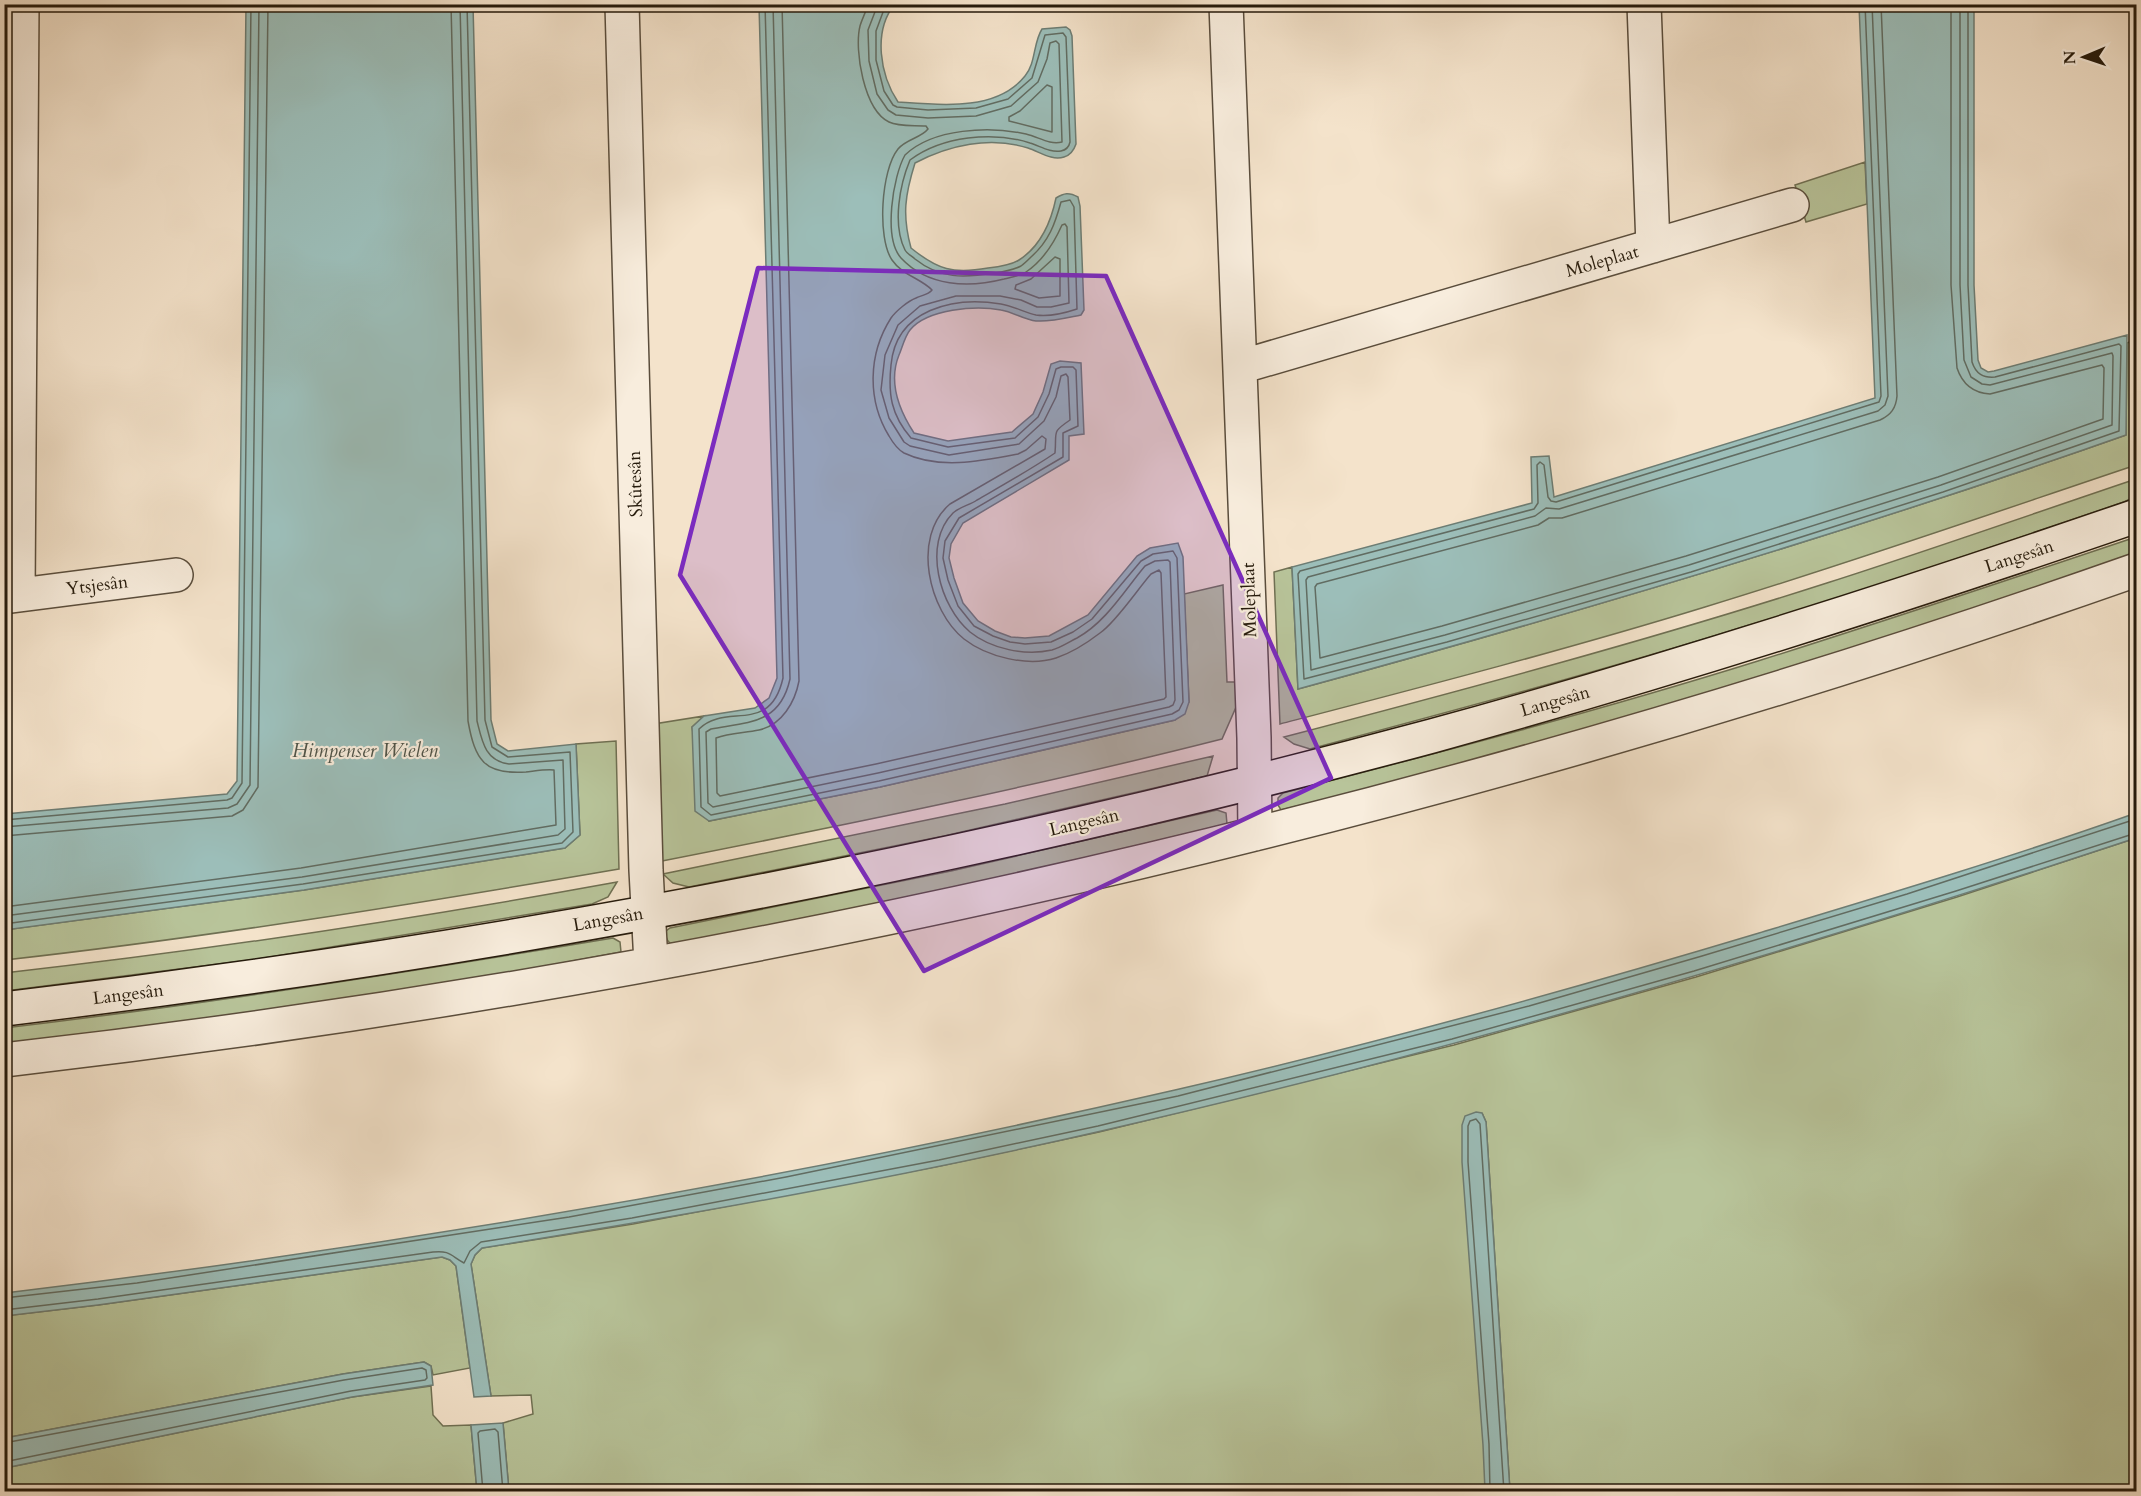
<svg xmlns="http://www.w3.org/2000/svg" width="2141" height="1496" font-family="Cardo,serif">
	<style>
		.green { fill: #b8c49a; stroke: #6f7053; stroke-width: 1.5 }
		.water { fill: #9cbeb9; stroke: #6d7d74; stroke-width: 1.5 }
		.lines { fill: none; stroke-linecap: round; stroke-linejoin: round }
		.shore { stroke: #616c62; stroke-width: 1.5 }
		.street-casing { stroke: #5a4d3c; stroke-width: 36 }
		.secondary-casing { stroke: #261b0c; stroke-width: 36 }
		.street { stroke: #f8eddd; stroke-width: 33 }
		.secondary { stroke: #f8eddd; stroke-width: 33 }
		.marked { fill: #7b2cbf; fill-opacity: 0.2; stroke: #7b2cbf; stroke-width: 4.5; stroke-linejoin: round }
		.labels { text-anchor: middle; stroke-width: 4.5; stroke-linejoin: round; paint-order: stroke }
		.street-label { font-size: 18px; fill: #261b0c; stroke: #f8eddd }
		.water-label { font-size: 20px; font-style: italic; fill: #4f5449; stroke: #f8eddd }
	</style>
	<rect width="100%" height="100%" fill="#f4e3cb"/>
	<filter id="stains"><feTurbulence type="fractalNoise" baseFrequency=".00333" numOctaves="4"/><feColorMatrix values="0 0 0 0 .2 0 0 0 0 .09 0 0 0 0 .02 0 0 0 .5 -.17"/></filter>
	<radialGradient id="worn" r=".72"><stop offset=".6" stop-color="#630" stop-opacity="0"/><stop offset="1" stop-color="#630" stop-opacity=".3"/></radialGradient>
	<path class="green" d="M 1865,162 L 1867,204 L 1806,222 L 1795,185 Z
		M 2136,305 L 2136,465 C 1993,513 1850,563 1705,607 C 1565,650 1422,687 1280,724 L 1274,572 L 1292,567 L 1298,689 C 1577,613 1854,531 2126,435 L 2127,343 L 2132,341 L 2131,307 Z
		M 2136,479 L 2136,496 L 2124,502 C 1999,545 1873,588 1746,626 C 1602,671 1456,710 1310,749 L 1294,744 L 1284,737 C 1467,689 1650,640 1830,582 C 1933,549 2035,513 2136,479 Z
		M 2136,537 L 2136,555 L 1761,679 L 1441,771 L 1281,810 L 1278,805 L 1278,798 L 1283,793 C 1442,752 1601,710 1758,661 C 1885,621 2011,579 2136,537 Z
		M 1223,585 L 1227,682 L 1239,682 L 1240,698 L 1222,739 C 1037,786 850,824 662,861 L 658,860 L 654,724 L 704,716 L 692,727 L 709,821 L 880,787 L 1175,720 L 1189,702 L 1184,594 Z
		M 616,741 L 619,869 C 415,904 210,937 5,960 L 4,930 L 304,890 L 565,848 L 580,835 L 576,744 Z
		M 1213,756 L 1207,776 L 944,836 L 689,887 L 673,883 L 663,874 L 1005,804 Z
		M 1217,810 L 1226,813 L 1227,824 L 955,889 L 673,945 C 667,942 665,938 666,931 L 670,928 L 951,871 Z
		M 2136,838 L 2136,1491 L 1510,1491 L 1486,1122 L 1482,1113 L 1485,1491 L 509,1491 L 503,1423 L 533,1414 L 531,1395 L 491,1396 L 471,1264 L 475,1255 L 482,1248 L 633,1224 L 940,1166 L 1099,1132 L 1454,1045 L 1696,977 L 1957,897 Z
		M 617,882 L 608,897 L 592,904 L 258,959 L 5,991 L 4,973 C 210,950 414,919 617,882 Z
		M 613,938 L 620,942 L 621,952 L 411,991 L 5,1046 L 4,1028 C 208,1004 410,972 613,938 Z
		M 442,1257 L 450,1260 L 456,1266 L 470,1368 L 433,1375 L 431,1366 L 424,1362 L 343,1374 L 5,1438 L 4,1316 L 98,1305 Z
		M 431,1386 L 433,1415 L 443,1426 L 471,1425 L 477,1491 L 5,1492 L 5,1468 L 352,1397 Z"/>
	<path class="water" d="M 246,5 L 473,5 L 491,720 L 497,744 L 508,751 L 576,744 L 580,835 L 565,848 L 304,890 L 5,930 L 5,814 L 227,794 L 237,781 Z
		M 759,5 L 894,5 C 873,32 880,75 898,102 C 939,105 996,112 1025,76 C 1036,63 1033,43 1042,29 L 1066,27 L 1070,30 L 1072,36 L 1076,144 C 1074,150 1071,155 1064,157 C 1052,161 1040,152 1028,148 C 990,136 949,145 915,163 C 905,195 902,215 911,248 C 938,270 953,274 988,268 C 997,267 1011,265 1019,260 C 1041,246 1051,222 1056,198 C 1064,193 1069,192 1078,197 L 1080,206 L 1084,310 L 1081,315 C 1066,318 1051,322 1036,321 C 1025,320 1013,312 1001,310 C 976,305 927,309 910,330 C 905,336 902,348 899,355 C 888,382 899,410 914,433 L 948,441 L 1012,432 L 1033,414 L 1043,392 L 1051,364 L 1060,361 L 1081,363 L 1084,434 L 1069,436 L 1069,460 L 963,523 L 951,544 L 949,558 L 954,578 L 963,603 L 978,621 L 995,631 L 1011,637 L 1025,638 L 1049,636 L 1088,615 L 1137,556 L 1150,548 L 1178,543 L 1183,557 L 1189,702 L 1185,714 L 1175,720 L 880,787 L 709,821 L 695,811 L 692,727 L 704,716 L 755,708 L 769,698 L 777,678 Z
		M 1859,5 L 1974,5 L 1974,285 L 1978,360 L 1981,368 L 1988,372 L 1994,371 L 2127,335 L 2126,435 C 1854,531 1577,613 1298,689 L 1292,567 L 1532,503 L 1531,457 L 1549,456 L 1554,497 L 1875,398 Z
		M 2136,813 L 2136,838 C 1794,951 1449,1052 1097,1132 C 893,1179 688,1215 482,1248 L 475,1255 L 471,1264 L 491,1396 L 474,1397 L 456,1266 L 450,1260 L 442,1257 L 98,1305 L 5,1316 L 5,1293 C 397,1246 789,1179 1175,1090 C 1371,1045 1566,991 1759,933 C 1885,895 2012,857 2136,813 Z
		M 1476,1112 L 1482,1113 L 1486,1122 L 1510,1491 L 1485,1491 L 1483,1445 L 1462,1162 L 1462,1125 L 1465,1116 Z
		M 424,1362 L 431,1366 L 433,1385 L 352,1397 L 5,1468 L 5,1438 L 343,1374 Z
		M 503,1423 L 509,1491 L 477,1491 L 471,1425 Z"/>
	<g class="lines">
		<path class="shore" d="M 765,4 L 783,678 C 770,736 726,702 699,729 L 701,807 L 711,815 L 879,781 L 1172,714 L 1179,710 L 1183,702 L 1177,558 L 1173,551 L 1153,554 L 1141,561 L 1092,619 L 1073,632 L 1051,642 L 1025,644 L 1010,642 L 993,636 L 974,626 L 958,606 L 948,580 L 943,558 L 945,541 L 959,518 L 1063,457 L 1063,433 L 1078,426 L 1076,370 L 1073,367 L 1061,367 L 1056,369 L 1049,394 L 1038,417 L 1015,438 L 948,447 L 911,438 C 891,415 888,394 891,365 C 896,309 954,296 1001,304 C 1013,306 1026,313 1036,315 C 1050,317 1065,313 1077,309 L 1074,207 L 1070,200 L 1061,202 C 1055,224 1049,241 1031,257 C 1028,260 1024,264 1021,266 C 1013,270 1002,272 994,273 C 964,278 940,279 915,259 C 912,256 907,254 905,250 C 892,224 900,184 910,160 C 942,136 993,131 1030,143 C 1040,146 1050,153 1061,151 C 1066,150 1069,147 1070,142 L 1066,37 L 1063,33 L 1045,35 L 1032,78 L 1008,99 L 976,108 L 928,110 L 897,107 L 893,105 L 884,91 L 876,60 L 876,31 L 886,4
			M 773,4 L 790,679 C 780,724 749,722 711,729 L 706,732 L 708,803 L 713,807 L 878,773 L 1169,707 L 1173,705 L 1175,700 L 1170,562 L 1168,560 L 1155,561 L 1145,566 C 1124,591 1106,622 1077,638 C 1069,642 1060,648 1052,650 C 1025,656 991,649 970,632 C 940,607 922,544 953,513 C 959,507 970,505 977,500 C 1003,485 1030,470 1055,453 C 1057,431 1051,433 1070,420 L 1068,377 L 1066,374 L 1061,376 L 1056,397 L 1044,421 L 1019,444 L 949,455 L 910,446 L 904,442 L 889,418 L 881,390 L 885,355 L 898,325 L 920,306 L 956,296 L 1000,296 L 1021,300 L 1037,307 L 1051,307 L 1069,303 L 1067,227 L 1065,224 L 1062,225 C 1054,243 1044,260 1026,272 C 1020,276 1011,277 1004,279 C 969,288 928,287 901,258 C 883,238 893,176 905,155 C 933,128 990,126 1026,134 C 1039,137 1049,145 1062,142 L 1059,44 L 1056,41 L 1050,43 L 1047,59 L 1038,82 L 1011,106 L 976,116 L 928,118 L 896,115 L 888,110 L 877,94 L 869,61 L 868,30 L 878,4
			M 782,4 L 799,681 C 795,702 782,725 759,730 C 744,733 729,733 716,738 L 717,793 L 720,796 L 876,764 L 1164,699 L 1166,697 L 1161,573 L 1159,570 L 1151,574 C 1137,590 1116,622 1100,633 C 1087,643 1071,653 1056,658 C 1028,667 987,657 964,639 C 929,611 911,537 950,504 L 1045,449 L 1046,439 L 1042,436 L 1026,450 L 1018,454 C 982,461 939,470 904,453 C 897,449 893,443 889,436 C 867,400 868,354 891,318 C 896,311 908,301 916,298 C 922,295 928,295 932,290 C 922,279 902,275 892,260 C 877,238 881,170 898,149 C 906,139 921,138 928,129 L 926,126 C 914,125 899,127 889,122 C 864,110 854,50 860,26 C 862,19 866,12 868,4
			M 1865,4 L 1881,396 L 1879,402 L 1556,502 L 1551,501 L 1548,497 L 1544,465 L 1540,462 L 1537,465 L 1538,503 L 1534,509 L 1300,571 L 1298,574 L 1304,679 L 1447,642 L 1691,572 L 1943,492 L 2119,431 L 2121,346 L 2119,344 L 1995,377 C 1983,378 1976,374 1972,362 L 1968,285 L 1968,4
			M 1872,4 L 1888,396 L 1885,405 L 1878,411 L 1559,509 L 1546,508 L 1535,516 L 1308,577 L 1306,580 L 1311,670 L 1445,635 L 1689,565 L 1941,485 L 2112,425 L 2113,356 L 2112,353 L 1990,385 L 1982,384 L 1971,377 L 1964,360 L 1960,285 L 1960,4
			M 1881,4 L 1897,396 C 1896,408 1891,415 1880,420 L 1562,518 L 1549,518 L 1538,525 L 1317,584 L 1315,587 L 1320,658 L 1442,626 L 1686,556 L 1938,477 L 2103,419 L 2104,368 L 2102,365 L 1990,394 C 1973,393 1962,383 1957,368 L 1951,285 L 1951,4
			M 1047,85 L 1052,87 L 1052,132 L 1009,121 L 1009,117 L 1020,111 Z
			M 1055,257 L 1060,259 L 1060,296 L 1039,298 L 1015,289 L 1016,285 L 1031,279 Z
			M 4,820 L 227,800 L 232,798 L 242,783 L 251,4
			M 4,827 L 228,808 L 237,804 L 250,785 L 259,4
			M 4,836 L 232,816 L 243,810 L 258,787 L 268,4
			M 4,907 L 301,868 L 556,825 L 554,770 C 546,769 535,771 526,772 C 484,775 475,760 468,721 L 451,4
			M 4,916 L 302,877 L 558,835 L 565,829 L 563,760 L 509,764 C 485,761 482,741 477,721 L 460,4
			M 4,924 L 303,884 L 562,843 L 573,832 L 570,752 L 508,757 L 492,747 L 485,720 L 467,4
			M 4,1298 L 137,1283 L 569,1217 L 786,1177 L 1178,1096 L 1529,1006 L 1702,956 L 1907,894 L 2136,819
			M 4,1310 L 98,1299 L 433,1252 C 450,1250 451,1256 464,1263 L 470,1251 L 481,1242 L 632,1218 L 939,1160 L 1098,1126 L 1452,1039 L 1694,971 L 1956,891 L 2136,833
			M 4,1443 L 344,1380 L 422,1368 L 426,1370 L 427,1378 L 425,1380 L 351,1391 L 4,1462
			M 483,1492 L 478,1433 L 480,1431 L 495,1429 L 498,1432 L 503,1492
			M 1490,1492 L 1489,1444 L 1468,1162 L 1468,1126 L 1470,1121 L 1476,1119 L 1480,1124 L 1504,1492"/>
		<defs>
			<path id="street" d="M 622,4 L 646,870 L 651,963
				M 1226,4 L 1254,738 L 1255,834
				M 1644,4 L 1653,246
				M 1240,367 L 1792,205
				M 18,595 L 22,4
				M 4,597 L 176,575
				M 4,1060 C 731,977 1447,812 2136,570"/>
			<path id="secondary" d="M 4,1009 C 486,952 964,862 1432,736 C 1669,671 1903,596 2136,516"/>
		</defs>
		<use href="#street" class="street-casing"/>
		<use href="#secondary" class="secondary-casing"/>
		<use href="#street" class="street"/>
		<use href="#secondary" class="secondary"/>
	</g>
	<path class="marked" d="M 758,268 L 1106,276 L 1331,778 L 924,971 L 680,575 Z"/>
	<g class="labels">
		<g class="street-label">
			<text transform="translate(1602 261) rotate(-16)" y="6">Moleplaat</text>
			<text transform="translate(635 484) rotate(-92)" y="6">Skûtesân</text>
			<text transform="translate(2019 556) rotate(-18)" y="6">Langesân</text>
			<text transform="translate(97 585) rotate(-7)" y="6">Ytsjesân</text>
			<text transform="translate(1249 600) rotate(-92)" y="6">Moleplaat</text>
			<text transform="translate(1555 701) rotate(-16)" y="6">Langesân</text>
			<text transform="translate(1084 822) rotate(-13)" y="6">Langesân</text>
			<text transform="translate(608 919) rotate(-10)" y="6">Langesân</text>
			<text transform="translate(128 994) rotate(-7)" y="6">Langesân</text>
		</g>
		<g class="water-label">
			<text x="365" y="757">Himpenser Wielen</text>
		</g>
	</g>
	<rect width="2141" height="1496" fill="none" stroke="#f4e3cb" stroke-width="24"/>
	<rect x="6" y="6" width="2129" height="1484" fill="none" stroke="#261b0c" stroke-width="3"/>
	<rect x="12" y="12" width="2117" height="1472" fill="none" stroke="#261b0c" stroke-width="1.5"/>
	<g transform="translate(2084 57) rotate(268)" stroke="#f8eddd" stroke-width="4.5" paint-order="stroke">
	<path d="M0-4.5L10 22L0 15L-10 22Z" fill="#261b0c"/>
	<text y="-9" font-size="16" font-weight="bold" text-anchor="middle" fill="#261b0c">N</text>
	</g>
	<rect width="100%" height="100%" filter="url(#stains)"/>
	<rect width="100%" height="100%" fill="url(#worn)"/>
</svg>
